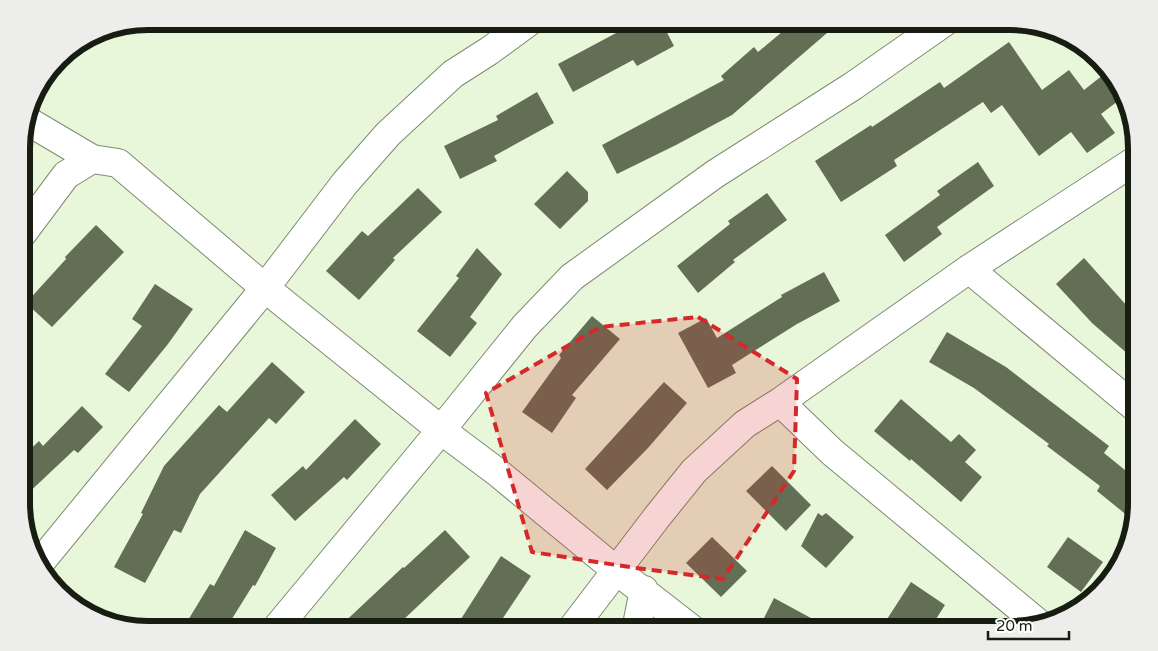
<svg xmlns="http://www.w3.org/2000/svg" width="1158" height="651" font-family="'Varela Round',sans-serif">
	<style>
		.building { fill: #636f55 }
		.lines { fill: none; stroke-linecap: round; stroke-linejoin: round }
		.minor-casing { stroke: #7e8b70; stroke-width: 30 }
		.minor { stroke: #fff; stroke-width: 28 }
		.marked { fill: #d62828; fill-opacity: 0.2; stroke: #d62828; stroke-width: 4; stroke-dasharray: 10 6; stroke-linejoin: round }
		.rim { fill: none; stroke: #181d12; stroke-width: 6 }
	</style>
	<rect width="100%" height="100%" fill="#e8f7d9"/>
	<path class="building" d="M 635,21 L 661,21 L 674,46 L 637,66 L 633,60 L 573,92 L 558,64 L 618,32 L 617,31 Z
		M 795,21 L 818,21 L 827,33 L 732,115 L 676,145 L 617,174 L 602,145 L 724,80 L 721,76 L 754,47 L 758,52 Z
		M 1009,42 L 1042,90 L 1069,70 L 1084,90 L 1108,71 L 1116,78 L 1122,98 L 1101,114 L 1115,133 L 1087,153 L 1071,132 L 1039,156 L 1002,105 L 991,113 L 983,102 L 894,160 L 897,166 L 841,202 L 815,161 L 871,125 L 872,127 L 940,82 L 944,88 Z
		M 537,92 L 554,123 L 494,156 L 497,161 L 460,179 L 444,146 L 498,120 L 496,116 Z
		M 978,162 L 994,186 L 937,227 L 942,234 L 904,262 L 885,235 L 940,195 L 937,191 Z
		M 567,171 L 588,192 L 588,201 L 560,229 L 534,204 Z
		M 418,188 L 442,212 L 393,258 L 395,260 L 359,300 L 326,271 L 362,231 L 368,236 Z
		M 767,193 L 787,220 L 733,260 L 735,262 L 698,293 L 677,266 L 730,224 L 728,221 Z
		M 96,225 L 124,252 L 52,327 L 26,303 L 66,259 L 65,257 Z
		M 477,248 L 502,274 L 470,317 L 477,323 L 450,357 L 417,331 L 459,278 L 456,276 Z
		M 1084,258 L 1136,316 L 1136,361 L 1092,323 L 1056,284 Z
		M 824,272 L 840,301 L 797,324 L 732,365 L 736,373 L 708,388 L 678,333 L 706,318 L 717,338 L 782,297 L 781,295 Z
		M 155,284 L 193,309 L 168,344 L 129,392 L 105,374 L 142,326 L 132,319 Z
		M 592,316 L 620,339 L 572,395 L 576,398 L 552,433 L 522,412 L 561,358 L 559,355 Z
		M 947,332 L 1006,367 L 1109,446 L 1104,453 L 1136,479 L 1136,511 L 1134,521 L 1097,491 L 1100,486 L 1047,446 L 1049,444 L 974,388 L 929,362 Z
		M 272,362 L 305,392 L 276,424 L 269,418 L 200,494 L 181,533 L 174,530 L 145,583 L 114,567 L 143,514 L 141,513 L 164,466 L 219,405 L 227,412 Z
		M 664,382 L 687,403 L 648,448 L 607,490 L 585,469 Z
		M 901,399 L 951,442 L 959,434 L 976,450 L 965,462 L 982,477 L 961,502 L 911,459 L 910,461 L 874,431 Z
		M 82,406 L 103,427 L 78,453 L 74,450 L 22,499 L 22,457 L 39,441 L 43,446 Z
		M 355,419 L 381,444 L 347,480 L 344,477 L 295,521 L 271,495 L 303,466 L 306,470 Z
		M 772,466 L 811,505 L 786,531 L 746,491 Z
		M 818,513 L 822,516 L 826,513 L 854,537 L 826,568 L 801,546 Z
		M 245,530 L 276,548 L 255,586 L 253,585 L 225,630 L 182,630 L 210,584 L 214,586 Z
		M 445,530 L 470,557 L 402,621 L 417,630 L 336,630 L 403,567 L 404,568 Z
		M 712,537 L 747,571 L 721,597 L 686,563 Z
		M 1068,537 L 1103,562 L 1081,592 L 1047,567 Z
		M 501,556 L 531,576 L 495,630 L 454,630 Z
		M 911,582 L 945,605 L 929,630 L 880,630 Z
		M 774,598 L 833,630 L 758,630 Z"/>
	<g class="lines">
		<defs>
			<path id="minor" d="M 26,120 L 92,159
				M 22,234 L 66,175 L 92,159 L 118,163 L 265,288 L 441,430 L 497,472 L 617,571 L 693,630
				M 969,269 L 1136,408
				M 780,402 L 832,452 L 1038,623
				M 39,564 L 265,288 L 345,183 L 388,134 L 453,74 L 489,51 L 530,21
				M 275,630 L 441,430 L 525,326 L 572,277 L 715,174 L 853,86 L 946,21
				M 571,630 L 657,517 L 694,471 L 745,424 L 780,402 L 969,269 L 1136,160
				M 636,630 L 644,590"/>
		</defs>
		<use href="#minor" class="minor-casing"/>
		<use href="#minor" class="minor"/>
	</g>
	<path class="marked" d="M 698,317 L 797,379 L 794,471 L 723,579 L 636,568 L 532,552 L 486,393 L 600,327 Z"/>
	<path d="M0 0H1158V651H0ZM148 30H1010A118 118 0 0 1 1128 148V503A118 118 0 0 1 1010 621H148A118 118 0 0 1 30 503V148A118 118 0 0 1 148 30Z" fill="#ededec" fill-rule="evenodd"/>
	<path class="rim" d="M148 30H1010A118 118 0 0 1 1128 148V503A118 118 0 0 1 1010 621H148A118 118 0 0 1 30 503V148A118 118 0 0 1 148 30Z"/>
	<path d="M988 631v8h81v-8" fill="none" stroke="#181d12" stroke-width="2.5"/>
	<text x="996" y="631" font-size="15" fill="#181d12" stroke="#ffffff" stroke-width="4" paint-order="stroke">20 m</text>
</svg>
